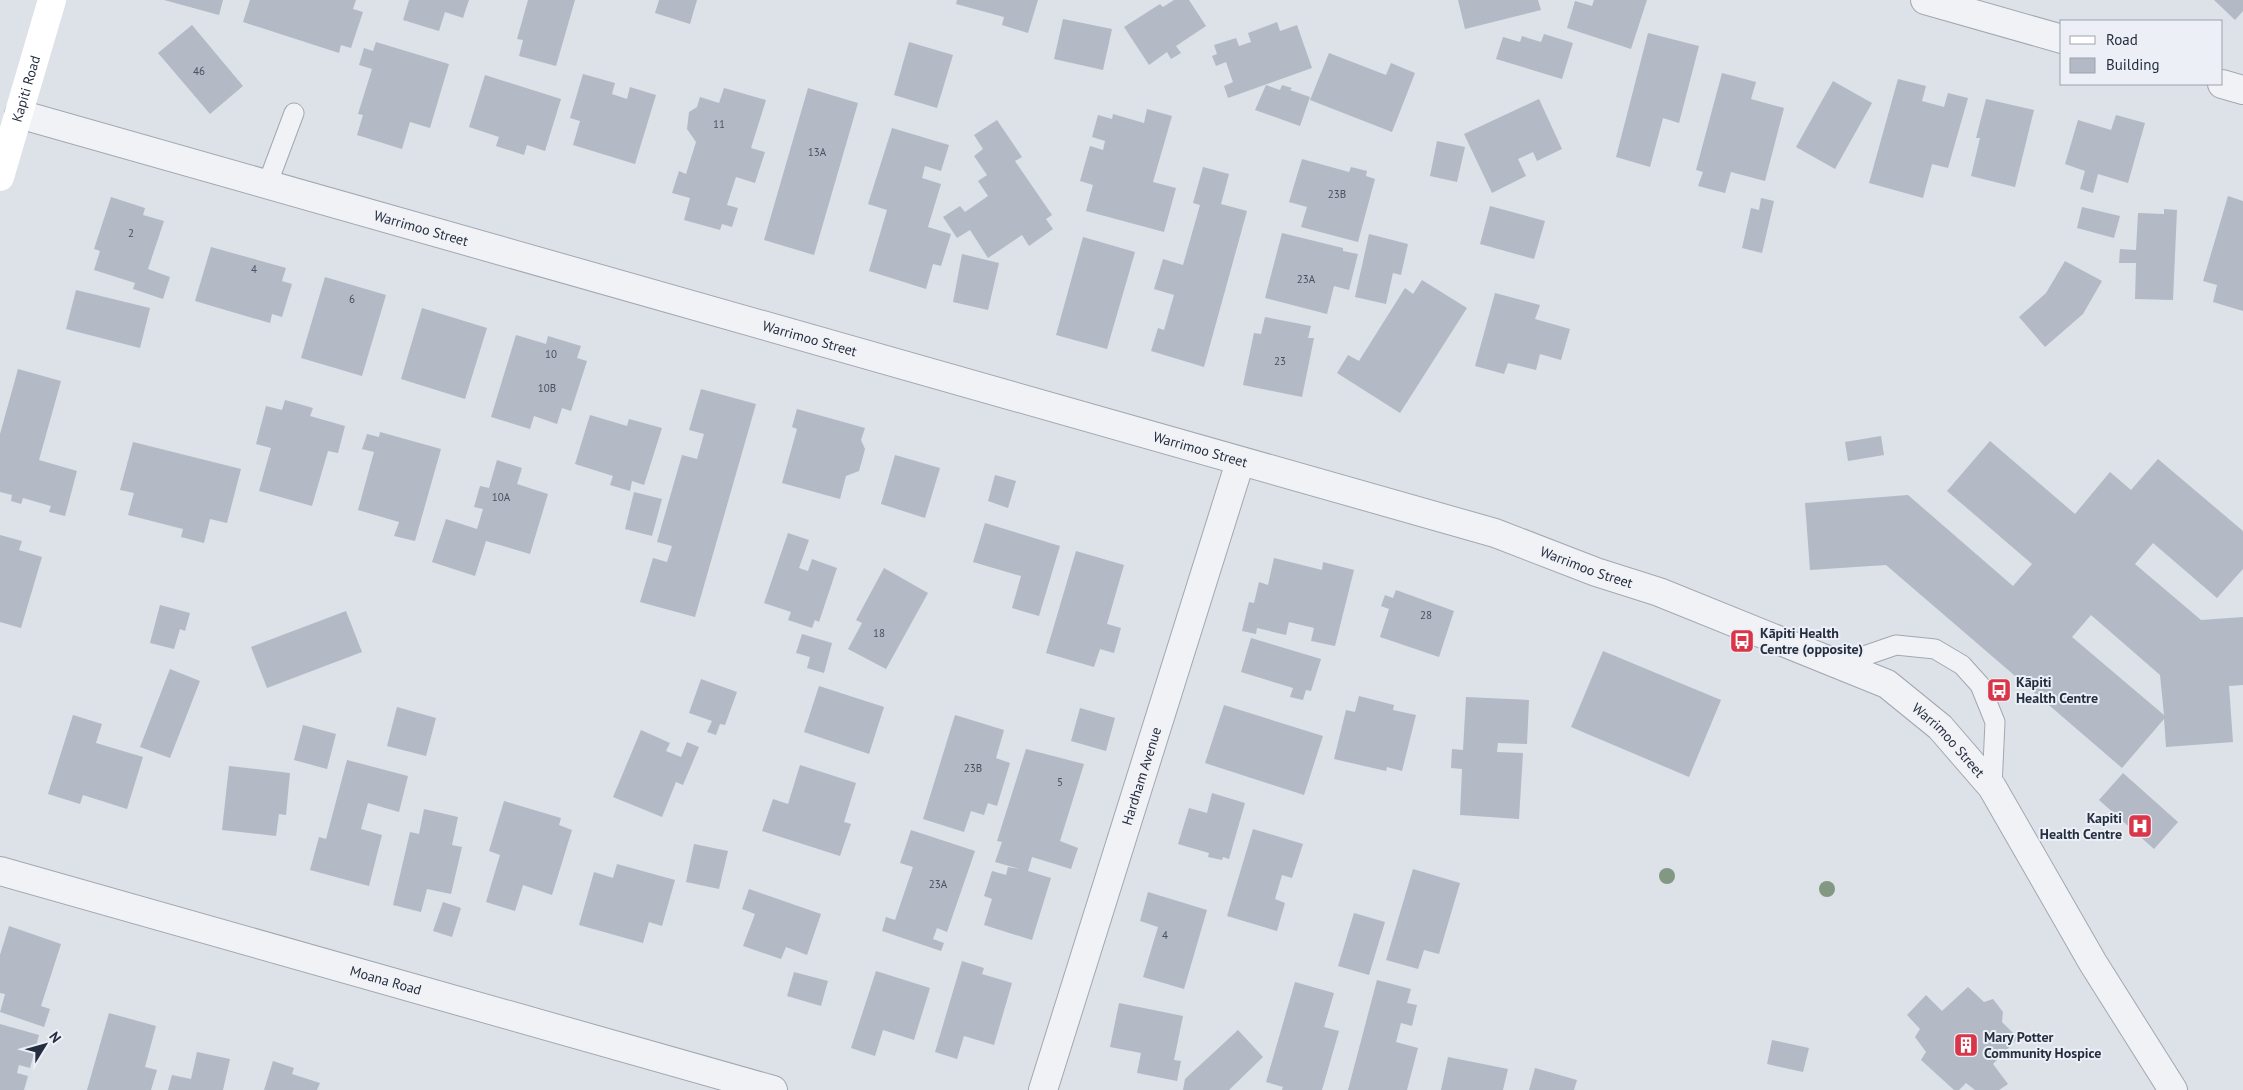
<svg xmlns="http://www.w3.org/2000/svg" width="2243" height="1090" font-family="'PT Sans',sans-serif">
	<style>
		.building { fill: #b3bac5; fill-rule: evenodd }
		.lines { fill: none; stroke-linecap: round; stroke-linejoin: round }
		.lane-casing { stroke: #a2a8b2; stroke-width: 21 }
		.street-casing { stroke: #a2a8b2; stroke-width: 30 }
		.lane { stroke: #f0f2f6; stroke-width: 19 }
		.street { stroke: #f0f2f6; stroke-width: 28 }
		.secondary { stroke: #fff; stroke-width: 28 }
		.tree { fill: #829883 }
		.labels { text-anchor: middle; stroke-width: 4; stroke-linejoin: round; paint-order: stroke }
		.number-label { font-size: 11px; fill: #485161 }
		.street-label { font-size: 14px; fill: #252e40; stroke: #ecf0f6 }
		.poi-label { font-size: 14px; font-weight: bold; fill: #252e40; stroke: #ecf0f6; text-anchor: start }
	</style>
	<rect width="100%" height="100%" fill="#dde1e8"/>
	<path class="building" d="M 164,0 L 223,0 L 219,15 Z
		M 250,0 L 356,0 L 353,9 L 363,12 L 351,48 L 341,45 L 339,53 L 243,22 Z
		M 409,0 L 469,0 L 463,18 L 445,12 L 439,31 L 403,20 Z
		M 528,0 L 575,0 L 556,66 L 519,56 L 523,40 L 517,39 Z
		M 659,0 L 697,0 L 690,24 L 655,13 Z
		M 957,0 L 1038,0 L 1028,33 L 1002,25 L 1004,17 L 956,4 Z
		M 1174,0 L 1189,0 L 1206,26 L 1176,46 L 1181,53 L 1171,59 L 1167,52 L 1149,65 L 1124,27 L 1160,4 L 1163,7 Z
		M 1458,0 L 1538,0 L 1541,10 L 1465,29 Z
		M 1594,0 L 1647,0 L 1631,49 L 1567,28 L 1575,1 L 1592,6 Z
		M 2214,0 L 2243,0 L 2243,11 L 2235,20 Z
		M 1063,19 L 1112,29 L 1103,70 L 1054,59 Z
		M 1277,22 L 1280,31 L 1297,25 L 1312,68 L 1228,98 L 1224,86 L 1233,82 L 1226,62 L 1216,66 L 1212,56 L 1217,54 L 1214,45 L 1236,38 L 1239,46 L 1251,42 L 1248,33 Z
		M 192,25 L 243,86 L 210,114 L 158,53 Z
		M 1648,33 L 1699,46 L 1679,123 L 1663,118 L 1650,167 L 1616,157 Z
		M 1544,34 L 1573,43 L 1562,79 L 1496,59 L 1503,37 L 1520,42 L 1522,36 L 1541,42 Z
		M 376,42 L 449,64 L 430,128 L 410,122 L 402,149 L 357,135 L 363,115 L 358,114 L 372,69 L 359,65 L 364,48 L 373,51 Z
		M 909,42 L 953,55 L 937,108 L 894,95 Z
		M 1329,53 L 1386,75 L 1391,63 L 1415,73 L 1392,132 L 1310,100 Z
		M 1722,73 L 1756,82 L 1751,99 L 1784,108 L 1765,181 L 1731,172 L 1725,193 L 1698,186 L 1703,172 L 1696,170 Z
		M 583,74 L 615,83 L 612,94 L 627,99 L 630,87 L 656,95 L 635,164 L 573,145 L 580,121 L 570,118 Z
		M 485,75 L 561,99 L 545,151 L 527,145 L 524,155 L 496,146 L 499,137 L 469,127 Z
		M 1898,79 L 1926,86 L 1922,101 L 1944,107 L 1948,93 L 1968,98 L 1948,168 L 1932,164 L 1923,198 L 1869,183 Z
		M 1833,81 L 1872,103 L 1835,169 L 1796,147 Z
		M 1266,85 L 1280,90 L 1282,85 L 1292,88 L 1290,90 L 1310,97 L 1300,126 L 1255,110 Z
		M 724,88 L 766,100 L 751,148 L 765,152 L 755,183 L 736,177 L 727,205 L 738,208 L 732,227 L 722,224 L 720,230 L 684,220 L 690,198 L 672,193 L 679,171 L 686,174 L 696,142 L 687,129 L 689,112 L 697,107 L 700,97 L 719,103 Z
		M 808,88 L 858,103 L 814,255 L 764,240 Z
		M 1539,99 L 1562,149 L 1537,161 L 1533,152 L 1518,159 L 1526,176 L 1492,193 L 1464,134 Z
		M 1986,99 L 2034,110 L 2015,187 L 1971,176 L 1980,138 L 1976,138 Z
		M 1147,109 L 1172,116 L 1153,182 L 1176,188 L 1164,232 L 1086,211 L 1093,185 L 1080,181 L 1090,146 L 1103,150 L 1105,141 L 1092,137 L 1098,115 L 1112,119 L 1113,114 L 1144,123 Z
		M 2116,115 L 2145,123 L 2128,183 L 2098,174 L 2093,193 L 2080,189 L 2085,171 L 2065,164 L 2078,120 L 2111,130 Z
		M 997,120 L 1022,157 L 1015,161 L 1052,215 L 1046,219 L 1053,229 L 1029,246 L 1022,235 L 988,258 L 970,230 L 957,238 L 943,217 L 960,206 L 965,212 L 988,196 L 978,181 L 987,175 L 974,156 L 983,149 L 974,135 Z
		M 892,128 L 949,145 L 941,171 L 925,166 L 922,178 L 941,184 L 928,227 L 951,234 L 941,266 L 933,264 L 926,289 L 869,271 L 887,210 L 868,204 Z
		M 1437,141 L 1465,147 L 1457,182 L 1430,176 Z
		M 1302,159 L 1349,172 L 1351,167 L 1367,171 L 1366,176 L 1375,179 L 1358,242 L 1301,227 L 1307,207 L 1289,202 Z
		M 1203,167 L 1229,174 L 1221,204 L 1247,211 L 1204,367 L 1151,351 L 1158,328 L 1164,330 L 1174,295 L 1154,289 L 1163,259 L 1183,265 L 1200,205 L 1193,203 Z
		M 2228,196 L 2243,201 L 2243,311 L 2213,302 L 2217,285 L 2203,281 Z
		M 111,197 L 145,208 L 143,215 L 164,221 L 148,269 L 170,277 L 163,299 L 133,289 L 135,283 L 94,270 L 100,251 L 94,249 Z
		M 1761,198 L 1774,201 L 1762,253 L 1742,248 L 1751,208 L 1759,210 Z
		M 1490,206 L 1545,221 L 1534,259 L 1480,244 Z
		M 2082,207 L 2120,216 L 2114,238 L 2077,228 Z
		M 2164,209 L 2177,210 L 2173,300 L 2135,299 L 2136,263 L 2119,263 L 2120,249 L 2136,250 L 2138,213 L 2164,214 Z
		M 1282,233 L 1343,248 L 1343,251 L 1358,254 L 1349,290 L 1334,286 L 1327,314 L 1265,298 Z
		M 1369,234 L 1408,244 L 1401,275 L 1393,273 L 1386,304 L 1355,297 Z
		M 1083,237 L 1135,252 L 1107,349 L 1056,335 Z
		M 211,247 L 286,268 L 282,281 L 292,284 L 282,317 L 272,314 L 270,323 L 195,301 Z
		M 962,254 L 999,263 L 988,310 L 953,302 Z
		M 2065,261 L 2102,281 L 2083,314 L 2045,347 L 2019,317 L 2046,293 Z
		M 325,277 L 386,295 L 362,376 L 301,358 Z
		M 1422,280 L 1467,308 L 1400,413 L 1337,373 L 1348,355 L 1359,361 L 1405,288 L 1413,294 Z
		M 76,290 L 150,308 L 140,348 L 66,329 Z
		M 1495,293 L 1540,305 L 1535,319 L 1570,329 L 1561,360 L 1540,354 L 1536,370 L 1508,363 L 1504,374 L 1475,366 Z
		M 422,308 L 487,328 L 465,399 L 401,379 Z
		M 1265,317 L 1311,326 L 1308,338 L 1314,338 L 1302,397 L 1243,385 L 1254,333 L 1261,334 Z
		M 516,335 L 546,344 L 548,336 L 581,346 L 577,358 L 587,361 L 571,411 L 562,408 L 557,424 L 534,416 L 530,429 L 491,417 Z
		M 18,369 L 61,381 L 39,460 L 77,471 L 65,516 L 49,512 L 51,506 L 23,498 L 21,504 L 11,501 L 12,495 L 0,492 L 0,434 Z
		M 701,389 L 756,404 L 695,617 L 640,602 L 653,558 L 667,562 L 672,546 L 657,542 L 682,455 L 697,459 L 704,434 L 689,430 Z
		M 285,400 L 313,408 L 310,416 L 345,426 L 338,453 L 328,451 L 312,506 L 259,491 L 271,448 L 256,444 L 266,406 L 282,410 Z
		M 797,409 L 865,428 L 861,440 L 865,449 L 859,471 L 846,476 L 840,499 L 782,483 L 797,429 L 792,427 Z
		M 590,415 L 627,426 L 629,419 L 662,428 L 644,485 L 632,481 L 630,491 L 610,485 L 613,476 L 575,464 Z
		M 380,432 L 441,449 L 415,541 L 394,536 L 399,522 L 358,510 L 374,452 L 362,449 L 367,434 L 379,437 Z
		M 1881,436 L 1884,455 L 1848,461 L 1845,442 Z
		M 1990,441 L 2075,514 L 2110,472 L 2131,490 L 2158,459 L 2243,531 L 2243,569 L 2217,598 L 2153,543 L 2135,564 L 2201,620 L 2243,617 L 2243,685 L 2229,686 L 2233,742 L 2166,747 L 2164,719 L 2122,768 L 1886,565 L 1810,570 L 1805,503 L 1908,495 L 2013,586 L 2032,564 L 1947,491 ZM 2091,615 L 2160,675 L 2164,715 L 2072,637 Z
		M 133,442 L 241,469 L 227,523 L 210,519 L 204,543 L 181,537 L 183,529 L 128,515 L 134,493 L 120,490 Z
		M 895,455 L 940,468 L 925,518 L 881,504 Z
		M 497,460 L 522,468 L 517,484 L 548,494 L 530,554 L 486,541 L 475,576 L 432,562 L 446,519 L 477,529 L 483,509 L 474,507 L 480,486 L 489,488 Z
		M 995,475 L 1016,481 L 1008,508 L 988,501 Z
		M 634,492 L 662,499 L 652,536 L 625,529 Z
		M 985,523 L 1060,546 L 1039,616 L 1012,608 L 1021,576 L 973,562 Z
		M 788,533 L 809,540 L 799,568 L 808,571 L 812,559 L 837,568 L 819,622 L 815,620 L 812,628 L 788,620 L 791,612 L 764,603 Z
		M 0,535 L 22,541 L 19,550 L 42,557 L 21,628 L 0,622 Z
		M 1076,551 L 1124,565 L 1107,624 L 1121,628 L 1114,653 L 1100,649 L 1094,667 L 1046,653 Z
		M 1274,558 L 1322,570 L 1323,562 L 1354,570 L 1335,646 L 1311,641 L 1314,628 L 1289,622 L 1286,635 L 1257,628 L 1256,634 L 1242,631 L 1249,602 L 1254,603 L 1259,582 L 1268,585 Z
		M 884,568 L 928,593 L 886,669 L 848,649 L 862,623 L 856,620 Z
		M 1396,590 L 1454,611 L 1439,657 L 1380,637 L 1389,609 L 1381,606 L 1385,595 L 1393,598 Z
		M 160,605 L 190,613 L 185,631 L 180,629 L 174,649 L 150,643 Z
		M 346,611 L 362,652 L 267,688 L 251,647 Z
		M 802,634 L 832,643 L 824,673 L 807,668 L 810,657 L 796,653 Z
		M 1251,638 L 1321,659 L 1311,691 L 1306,690 L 1303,700 L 1290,697 L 1293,688 L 1241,672 Z
		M 1603,651 L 1721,700 L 1689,777 L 1571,727 Z
		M 170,669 L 200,681 L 170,758 L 140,747 Z
		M 701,679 L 737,692 L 725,725 L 720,724 L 716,735 L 707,732 L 712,721 L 689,713 Z
		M 819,686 L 884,707 L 869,754 L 804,732 Z
		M 1359,696 L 1394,705 L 1393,710 L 1416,715 L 1402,771 L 1387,767 L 1386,771 L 1334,759 L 1346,710 L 1355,712 Z
		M 1466,697 L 1529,700 L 1527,744 L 1498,743 L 1497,752 L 1523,753 L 1519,819 L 1460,815 L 1462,769 L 1451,768 L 1452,749 L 1463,750 Z
		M 1224,705 L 1323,736 L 1304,795 L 1205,763 Z
		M 397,707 L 436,718 L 426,756 L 387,746 Z
		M 1080,708 L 1115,718 L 1106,751 L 1071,741 Z
		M 73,715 L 102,724 L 96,743 L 143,757 L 127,809 L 83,795 L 80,804 L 48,794 Z
		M 955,715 L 1004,730 L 996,758 L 1010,763 L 997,806 L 988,803 L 984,815 L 971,811 L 964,832 L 923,819 Z
		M 303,725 L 336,734 L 327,769 L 294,760 Z
		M 641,730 L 670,743 L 666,751 L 681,757 L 687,742 L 699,747 L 683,785 L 676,782 L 662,817 L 613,797 Z
		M 1026,749 L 1084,764 L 1060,841 L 1078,848 L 1071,869 L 1032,857 L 1028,871 L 1051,878 L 1032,940 L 984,925 L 992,899 L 984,896 L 992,871 L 1006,875 L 1008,867 L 1020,869 L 995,862 L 1002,842 L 997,841 Z
		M 347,760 L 408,776 L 399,812 L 368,803 L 361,829 L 382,835 L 369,886 L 310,870 L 319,837 L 326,839 Z
		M 800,765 L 856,783 L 844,822 L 851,824 L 840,856 L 762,831 L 773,799 L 788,804 Z
		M 229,766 L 290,773 L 286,815 L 279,814 L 276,836 L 222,830 Z
		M 2123,773 L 2178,822 L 2154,849 L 2099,800 Z
		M 1212,793 L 1245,803 L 1229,859 L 1223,857 L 1222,860 L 1208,857 L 1209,853 L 1178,844 L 1189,808 L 1207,813 Z
		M 504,801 L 561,818 L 559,825 L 572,830 L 552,895 L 523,885 L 515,911 L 486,902 L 500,855 L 489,851 Z
		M 424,809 L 458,817 L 452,845 L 462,847 L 451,894 L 427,889 L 421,912 L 393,905 L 410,832 L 419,834 Z
		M 1253,829 L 1303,844 L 1292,878 L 1282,875 L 1275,899 L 1285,903 L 1277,931 L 1227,916 Z
		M 911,830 L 975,851 L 947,932 L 937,928 L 933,939 L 944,943 L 941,951 L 882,931 L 886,917 L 895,920 L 913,867 L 900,863 Z
		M 694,844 L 728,851 L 719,889 L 686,882 Z
		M 617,864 L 675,880 L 662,926 L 649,922 L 643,943 L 579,925 L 594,872 L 613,878 Z
		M 1413,869 L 1460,883 L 1439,954 L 1424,950 L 1418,969 L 1386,960 Z
		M 749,889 L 821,914 L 807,955 L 786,947 L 781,959 L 743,946 L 755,914 L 742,909 Z
		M 1148,892 L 1207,910 L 1184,989 L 1143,977 L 1158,927 L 1140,921 Z
		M 443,902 L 461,908 L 452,937 L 433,931 Z
		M 1354,913 L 1385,922 L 1369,975 L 1338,966 Z
		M 9,926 L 61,944 L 41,1006 L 50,1009 L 44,1027 L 0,1012 L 5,994 L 0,993 L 0,955 Z
		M 962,961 L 984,968 L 982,974 L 1012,983 L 994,1045 L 964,1036 L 957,1059 L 935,1052 Z
		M 876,971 L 930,988 L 914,1040 L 883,1030 L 875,1056 L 851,1048 Z
		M 794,972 L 828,981 L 821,1006 L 787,996 Z
		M 1377,980 L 1411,989 L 1407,1003 L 1417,1005 L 1412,1026 L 1401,1023 L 1396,1042 L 1418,1048 L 1407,1090 L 1348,1090 Z
		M 1295,982 L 1334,993 L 1324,1027 L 1339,1031 L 1322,1090 L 1282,1090 L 1283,1087 L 1266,1082 Z
		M 1968,987 L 1984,1002 L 1993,999 L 2003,1012 L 2002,1022 L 2018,1038 L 1993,1064 L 2008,1084 L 1999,1090 L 1975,1090 L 1966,1083 L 1959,1090 L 1954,1090 L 1921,1060 L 1926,1052 L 1915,1037 L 1920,1029 L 1907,1015 L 1926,995 L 1942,1011 Z
		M 1119,1003 L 1183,1016 L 1174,1060 L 1181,1061 L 1177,1081 L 1137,1073 L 1141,1053 L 1110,1047 Z
		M 109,1013 L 156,1026 L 145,1067 L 157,1070 L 151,1090 L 87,1090 Z
		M 0,1024 L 39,1035 L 30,1068 L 19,1065 L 17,1073 L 28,1076 L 24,1090 L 0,1090 Z
		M 1238,1030 L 1263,1057 L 1229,1090 L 1183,1090 L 1185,1079 Z
		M 1772,1040 L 1809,1048 L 1803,1072 L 1767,1064 Z
		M 197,1052 L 230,1059 L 223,1090 L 168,1090 L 172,1075 L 191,1079 Z
		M 1448,1057 L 1508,1069 L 1503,1090 L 1441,1090 Z
		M 273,1061 L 294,1068 L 292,1074 L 320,1083 L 317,1090 L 264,1090 Z
		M 1535,1068 L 1577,1080 L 1574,1090 L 1529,1090 Z"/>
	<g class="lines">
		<defs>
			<path id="lane" d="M 267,185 L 294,113
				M 1838,665 L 1896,645 L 1935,649 L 1962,665 L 1980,685 L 1995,722 L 1992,787"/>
			<g id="street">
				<path d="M 1925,0 L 2062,39"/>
				<path d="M 2222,84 L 2243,90"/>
				<path id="s1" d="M 19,114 L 1495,533 L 1596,572 L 1659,592 L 1887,684 L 1940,727 L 1992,787 L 2093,963 L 2173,1090"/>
				<path id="s2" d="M 0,871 L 773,1090"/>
				<path id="s3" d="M 1043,1090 L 1240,462"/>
			</g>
		</defs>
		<use href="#lane" class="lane-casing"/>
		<use href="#street" class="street-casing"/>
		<use href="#lane" class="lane"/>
		<use href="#street" class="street"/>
		<path class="secondary" id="s4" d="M 0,177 L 52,0"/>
	</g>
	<g class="tree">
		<circle cx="1667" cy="876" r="8"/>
		<circle cx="1827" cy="889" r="8"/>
	</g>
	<defs>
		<symbol id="bus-square" viewBox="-11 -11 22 22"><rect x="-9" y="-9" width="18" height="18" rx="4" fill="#d93649" stroke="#ecf0f6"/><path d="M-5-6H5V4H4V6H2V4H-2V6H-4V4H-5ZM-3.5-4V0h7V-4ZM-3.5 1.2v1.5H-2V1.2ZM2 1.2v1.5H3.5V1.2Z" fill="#fff"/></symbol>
		<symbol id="hospital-square" viewBox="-11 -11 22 22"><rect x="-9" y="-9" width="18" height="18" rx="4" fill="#d93649" stroke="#ecf0f6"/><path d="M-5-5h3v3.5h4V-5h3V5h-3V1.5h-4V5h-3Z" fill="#fff"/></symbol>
		<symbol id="building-square" viewBox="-11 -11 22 22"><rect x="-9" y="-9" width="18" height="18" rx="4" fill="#d93649" stroke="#ecf0f6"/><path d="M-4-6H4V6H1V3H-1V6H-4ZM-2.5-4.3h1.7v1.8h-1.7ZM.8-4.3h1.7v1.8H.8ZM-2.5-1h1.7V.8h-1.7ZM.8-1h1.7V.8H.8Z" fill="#fff"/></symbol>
	</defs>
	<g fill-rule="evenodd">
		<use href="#bus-square" x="1728" y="627" width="28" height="28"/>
		<use href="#bus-square" x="1985" y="676" width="28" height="28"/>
		<use href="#hospital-square" x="2126" y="812" width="28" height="28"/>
		<use href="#building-square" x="1952" y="1031" width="28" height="28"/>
	</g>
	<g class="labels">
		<g class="number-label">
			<text x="199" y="75">46</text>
			<text x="719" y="128">11</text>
			<text x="817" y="156">13A</text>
			<text x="1337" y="198">23B</text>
			<text x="131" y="237">2</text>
			<text x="254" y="273">4</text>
			<text x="1306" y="283">23A</text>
			<text x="352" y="303">6</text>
			<text x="551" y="358">10</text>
			<text x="1280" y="365">23</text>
			<text x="547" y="392">10B</text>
			<text x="501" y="501">10A</text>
			<text x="1426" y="619">28</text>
			<text x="879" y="637">18</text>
			<text x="973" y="772">23B</text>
			<text x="1060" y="786">5</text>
			<text x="938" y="888">23A</text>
			<text x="1165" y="939">4</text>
		</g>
		<g class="street-label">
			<text dy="5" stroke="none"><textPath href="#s4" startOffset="92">Kapiti Road</textPath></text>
			<text dy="5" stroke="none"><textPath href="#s1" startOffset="418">Warrimoo Street</textPath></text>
			<text dy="5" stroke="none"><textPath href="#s1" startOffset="822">Warrimoo Street</textPath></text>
			<text dy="5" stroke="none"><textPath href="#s1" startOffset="1228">Warrimoo Street</textPath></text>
			<text dy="5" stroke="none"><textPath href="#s1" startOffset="1632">Warrimoo Street</textPath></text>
			<text dy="5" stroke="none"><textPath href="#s1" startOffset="2038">Warrimoo Street</textPath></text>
			<text dy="5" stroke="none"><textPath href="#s3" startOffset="329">Hardham Avenue</textPath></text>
			<text dy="5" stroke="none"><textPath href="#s2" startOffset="401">Moana Road</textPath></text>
		</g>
		<g class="poi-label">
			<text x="1760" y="638">Kāpiti Health<tspan x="1760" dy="16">Centre (opposite)</tspan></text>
			<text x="2016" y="687">Kāpiti<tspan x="2016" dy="16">Health Centre</tspan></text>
			<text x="2122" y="823" text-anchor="end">Kapiti<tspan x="2122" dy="16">Health Centre</tspan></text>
			<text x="1984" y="1042">Mary Potter<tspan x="1984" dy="16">Community Hospice</tspan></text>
		</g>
	</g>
	<rect x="2060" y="20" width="162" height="65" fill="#ecf0f6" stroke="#9ca2ad"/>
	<rect x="2070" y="36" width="25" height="8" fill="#ffffff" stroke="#9ca2ad"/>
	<text x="2106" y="45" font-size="15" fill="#252e40">Road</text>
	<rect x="2070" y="58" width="25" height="15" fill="#b3bac5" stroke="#9ca2ad"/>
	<text x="2106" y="70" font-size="15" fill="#252e40">Building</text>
	<g transform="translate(45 1045) rotate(53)" stroke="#ecf0f6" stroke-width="4" paint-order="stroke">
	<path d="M0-4L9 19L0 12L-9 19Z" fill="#252e40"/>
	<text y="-8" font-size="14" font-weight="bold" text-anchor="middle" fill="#252e40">N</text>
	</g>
</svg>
